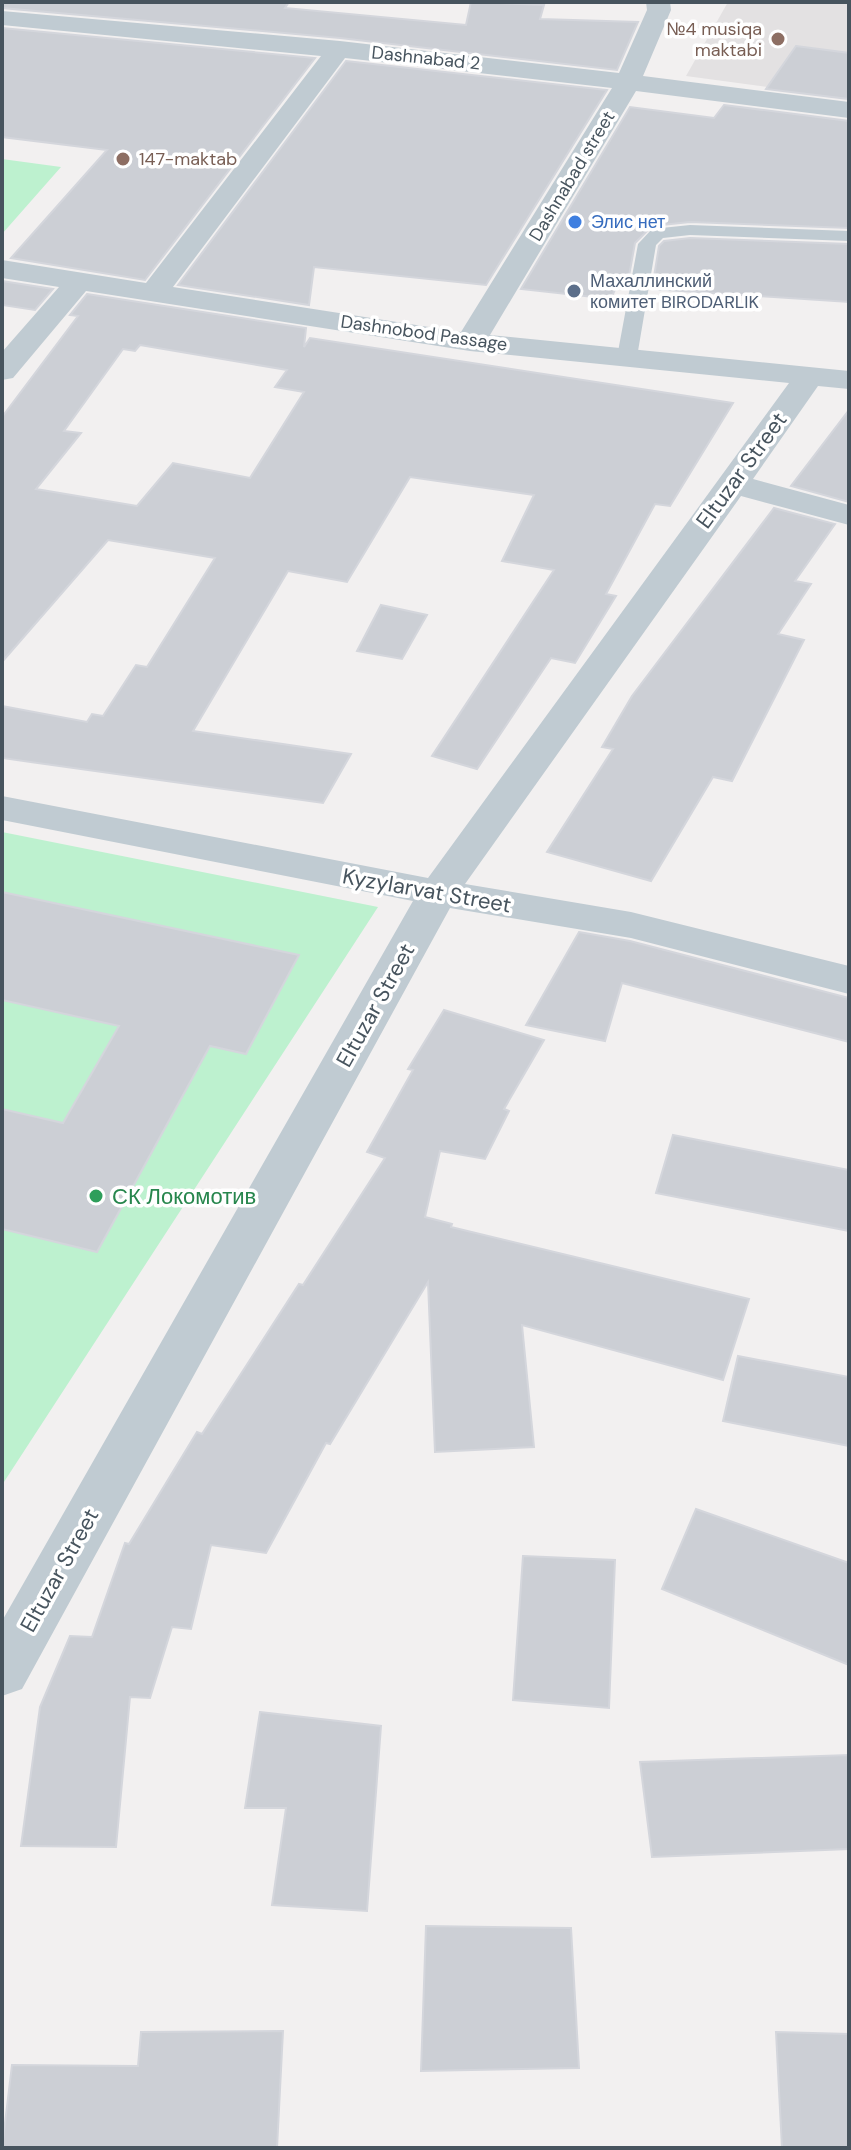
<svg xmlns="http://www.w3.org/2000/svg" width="851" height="2150" font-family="'DM Sans',sans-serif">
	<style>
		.education { fill: #e3e1e2 }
		.green { fill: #bdf1cf }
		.building { fill: #cccfd5; stroke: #d4d6dc; stroke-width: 2; fill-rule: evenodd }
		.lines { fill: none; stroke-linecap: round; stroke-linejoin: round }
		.service { fill: #c0cbd2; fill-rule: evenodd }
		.minor { fill: #c0cbd2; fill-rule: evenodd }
		.education-dot { fill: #8d6e63; stroke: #fff; stroke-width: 3 }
		.shop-dot { fill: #3f7fe0; stroke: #fff; stroke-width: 3 }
		.service-dot { fill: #5c6f8a; stroke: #fff; stroke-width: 3 }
		.leisure-dot { fill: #2e9e5b; stroke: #fff; stroke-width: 3 }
		.labels { text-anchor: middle; stroke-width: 7; stroke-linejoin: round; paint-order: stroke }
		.far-education-label { font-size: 18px; fill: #785e54; stroke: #fff; text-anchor: end }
		.far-street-label { font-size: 18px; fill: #47545e; stroke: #fff }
		.far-shop-label { font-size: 18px; fill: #366cbe; stroke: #fff; text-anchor: start }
		.far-service-label { font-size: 18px; fill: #4e5e75; stroke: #fff; text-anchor: start }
		.street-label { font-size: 22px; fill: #47545e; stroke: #fff }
		.leisure-label { font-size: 22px; fill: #27864d; stroke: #fff; text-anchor: start }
	</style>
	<rect width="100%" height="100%" fill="#f2f0f0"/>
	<path class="education" d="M 728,2 L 849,2 L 849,98 L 686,76 Z"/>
	<path class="green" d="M 2,159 L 61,167 L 2,234 Z
		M 2,832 L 378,907 L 2,1485 Z"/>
	<path class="building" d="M 2,2 L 289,2 L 285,8 L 466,25 L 471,2 L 475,2 L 544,5 L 540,19 L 638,22 L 617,70 L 340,38 L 2,8 Z
		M 2,28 L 315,58 L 145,280 L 11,258 L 107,150 L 2,137 Z
		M 796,46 L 849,53 L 849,99 L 766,89 Z
		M 346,61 L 607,90 L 486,285 L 314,267 L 309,305 L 178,285 Z
		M 724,105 L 849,121 L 849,228 L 690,222 L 652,226 L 635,243 L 627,287 L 616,287 L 611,299 L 521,289 L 630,107 L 714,118 Z
		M 690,238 L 849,244 L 849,302 L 652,289 L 659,246 L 664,241 Z
		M 2,281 L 53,289 L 35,310 L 2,305 Z
		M 87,294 L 306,328 L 304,347 L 310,338 L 733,403 L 670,506 L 655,504 L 606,594 L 616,596 L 575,663 L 551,658 L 477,769 L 432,756 L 554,570 L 502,561 L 534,495 L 410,477 L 347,582 L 288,571 L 193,731 L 351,754 L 323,803 L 2,758 L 2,706 L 87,722 L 92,714 L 103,716 L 136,665 L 147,667 L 215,558 L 108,540 L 2,662 L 2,417 L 78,316 L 70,315 ZM 140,345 L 287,370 L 275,387 L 304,392 L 250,478 L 173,463 L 137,506 L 36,489 L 81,433 L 64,431 L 123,349 L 135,351 Z
		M 849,410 L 849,502 L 791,486 Z
		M 774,508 L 835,524 L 795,581 L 811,584 L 778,634 L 804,640 L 732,781 L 713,777 L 651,881 L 547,852 L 613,749 L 602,747 L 632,696 Z
		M 381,605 L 427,615 L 402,659 L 357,651 Z
		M 2,892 L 299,955 L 246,1054 L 210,1046 L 97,1252 L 2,1229 L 2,1109 L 63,1123 L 119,1026 L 2,1000 Z
		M 579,932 L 630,941 L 849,998 L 849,1042 L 622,983 L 605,1041 L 526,1025 Z
		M 444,1010 L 544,1040 L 504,1109 L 509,1111 L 485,1159 L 440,1151 L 425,1217 L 452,1224 L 451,1227 L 749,1299 L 723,1380 L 522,1325 L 534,1447 L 435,1452 L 428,1282 L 330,1444 L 326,1443 L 266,1553 L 211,1545 L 191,1629 L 172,1627 L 150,1698 L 130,1697 L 116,1847 L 21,1846 L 40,1707 L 70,1636 L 92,1637 L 125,1543 L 129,1544 L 197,1432 L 202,1434 L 299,1284 L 303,1285 L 385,1158 L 367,1152 L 413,1070 L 408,1069 Z
		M 673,1135 L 849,1170 L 849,1231 L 656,1193 Z
		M 738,1356 L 849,1377 L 849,1446 L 723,1421 Z
		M 696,1509 L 849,1563 L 849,1665 L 662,1589 Z
		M 523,1556 L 615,1560 L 609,1708 L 513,1700 Z
		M 260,1712 L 381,1726 L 367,1911 L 272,1905 L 286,1808 L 245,1808 Z
		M 849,1755 L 849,1849 L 652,1857 L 640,1762 Z
		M 426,1926 L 571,1928 L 579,2068 L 421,2071 Z
		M 283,2031 L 277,2148 L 2,2148 L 12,2065 L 138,2066 L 141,2032 Z
		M 776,2032 L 849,2034 L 849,2148 L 782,2148 Z"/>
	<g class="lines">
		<path class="service" d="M 690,225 L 849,231 L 849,241 L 690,235 L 663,238 L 656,245 L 637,357 L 634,361 L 620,361 L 617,357 L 638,244 L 652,229 Z"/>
		<path class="minor" d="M 646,2 L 670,2 L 671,10 L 643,76 L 849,102 L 849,118 L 636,91 L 490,335 L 849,371 L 849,389 L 818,386 L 753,479 L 849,505 L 849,525 L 741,496 L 465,884 L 631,912 L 849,966 L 849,994 L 631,938 L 450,908 L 22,1689 L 2,1696 L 2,1621 L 413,901 L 2,820 L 2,796 L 428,878 L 789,383 L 470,351 L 86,291 L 13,378 L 2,380 L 2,352 L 59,287 L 2,278 L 2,260 L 146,283 L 321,56 L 2,25 L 2,11 L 340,41 L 619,73 L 647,10 ZM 345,58 L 612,88 L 461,332 L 173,287 Z"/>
	</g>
	<g class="education-dot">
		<circle cx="778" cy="39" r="8"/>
		<circle cx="123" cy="159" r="8"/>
	</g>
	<circle class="shop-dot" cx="575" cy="222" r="8"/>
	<circle class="service-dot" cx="574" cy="291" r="8"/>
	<circle class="leisure-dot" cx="96" cy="1196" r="8"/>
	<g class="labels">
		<g class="far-education-label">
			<text x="762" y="35">№4 musiqa<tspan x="762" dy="21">maktabi</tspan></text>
			<text x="139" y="165" text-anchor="start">147-maktab</text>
		</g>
		<g class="far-street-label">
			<text transform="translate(426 58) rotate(6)" y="6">Dashnabad 2</text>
			<text transform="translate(572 176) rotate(-59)" y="6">Dashnabad street</text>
			<text transform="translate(424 333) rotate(8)" y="6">Dashnobod Passage</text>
		</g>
		<g class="far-shop-label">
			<text x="591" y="228">Элис нет</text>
		</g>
		<g class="far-service-label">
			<text x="590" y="287">Махаллинский<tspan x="590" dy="21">комитет BIRODARLIK</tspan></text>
		</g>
		<g class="street-label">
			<text transform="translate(741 470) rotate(-54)" y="8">Eltuzar Street</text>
			<text transform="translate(427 890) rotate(10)" y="8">Kyzylarvat Street</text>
			<text transform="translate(375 1005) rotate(-61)" y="8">Eltuzar Street</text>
			<text transform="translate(59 1570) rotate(-61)" y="8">Eltuzar Street</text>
		</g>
		<g class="leisure-label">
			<text x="112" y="1204">СК Локомотив</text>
		</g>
	</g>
	<rect width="851" height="2150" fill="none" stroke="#47545e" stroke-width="8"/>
</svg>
